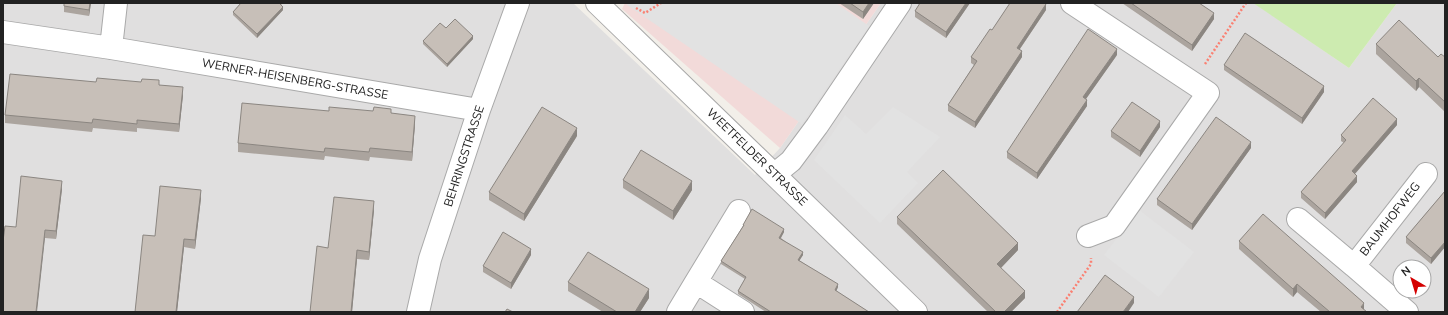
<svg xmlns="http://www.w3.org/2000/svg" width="1448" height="315" font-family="'Nunito Sans',sans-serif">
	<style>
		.residential { fill: #e0dfdf; fill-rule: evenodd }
		.commercial { fill: #f2dad9 }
		.grass { fill: #cdebb0 }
		.parking { fill: #e2e2e2 }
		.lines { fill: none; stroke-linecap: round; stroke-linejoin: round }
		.minor-casing { stroke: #a9a9a9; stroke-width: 24 }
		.path { stroke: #fa8072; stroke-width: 2.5; stroke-dasharray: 2 2; stroke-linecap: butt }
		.minor { stroke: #fff; stroke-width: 22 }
		.wall { fill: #aba49e }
		.shaded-wall { fill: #8b8681 }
		.building { fill: #c7bfb8; stroke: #8b8681 }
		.labels { text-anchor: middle; stroke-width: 4; stroke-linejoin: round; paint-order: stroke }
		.street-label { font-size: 12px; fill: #222; stroke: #fff }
	</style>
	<rect width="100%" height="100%" fill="#f2efe9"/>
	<path class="residential" d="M 3,3 L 573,3 L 755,175 L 780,148 L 881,3 L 1254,3 L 1349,68 L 1397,3 L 1445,3 L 1445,312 L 3,312 ZM 1400,267 L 1424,267 L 1424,291 L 1400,291 Z"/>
	<path class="commercial" d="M 625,3 L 881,3 L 780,148 L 622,9 Z"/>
	<path class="grass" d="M 1253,3 L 1397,3 L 1349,68 Z"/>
	<path class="parking" d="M 628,3 L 836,3 L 869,26 L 802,124 L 627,5 Z
		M 893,107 L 940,137 L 907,172 L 918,183 L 880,223 L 814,160 L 845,115 L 866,134 Z
		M 1139,210 L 1194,252 L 1159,297 L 1104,255 Z"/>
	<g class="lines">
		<defs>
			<path id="minor" d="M 597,3 L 916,312
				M 1072,3 L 1208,93 L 1114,226 L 1088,236
				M 3,32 L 111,48 L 479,110
				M 111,48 L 116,3
				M 775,174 L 791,161 L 817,126 L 900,3
				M 1298,219 L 1354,266
				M 696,282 L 739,211
				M 418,312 L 430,259 L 479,110 L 518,3
				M 678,312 L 696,282 L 743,312
				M 1407,312 L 1354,266 L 1426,174"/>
		</defs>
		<use href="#minor" class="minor-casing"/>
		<path class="path" d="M 636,8 L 645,13 L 661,3
			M 1205,64 L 1246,3
			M 1057,312 L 1091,264 L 1091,258"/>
		<use href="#minor" class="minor"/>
	</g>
	<path class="wall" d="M 56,3 L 91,3 L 89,16 L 64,12 L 64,4 Z
		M 241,3 L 283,3 L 281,5 L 283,10 L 257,38 L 233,15 L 233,12 Z
		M 839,3 L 874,3 L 863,19 Z
		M 920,3 L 970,3 L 946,38 L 915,17 L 915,11 Z
		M 1122,3 L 1199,3 L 1214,19 L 1192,51 Z
		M 1046,10 L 1020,49 L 1022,57 L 975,128 L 948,111 L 948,105 L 974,65 L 971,63 L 971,57 L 992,30 Z
		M 473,39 L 447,67 L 423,44 L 423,41 Z
		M 1376,44 L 1438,57 L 1445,57 L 1445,112 L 1419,87 L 1416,91 L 1376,54 Z
		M 1117,55 L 1086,99 L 1087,106 L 1037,179 L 1007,158 L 1007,152 Z
		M 1224,65 L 1324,92 L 1302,124 L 1224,70 Z
		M 96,82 L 159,85 L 183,95 L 179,132 L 137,128 L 137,132 L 93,128 L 92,132 L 5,123 L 5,115 Z
		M 329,111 L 391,113 L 415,124 L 412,161 L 370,157 L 369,161 L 325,156 L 324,160 L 238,152 L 238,143 Z
		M 1397,125 L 1355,174 L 1357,182 L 1325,219 L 1301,198 L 1301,192 L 1344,143 L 1341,141 L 1341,135 Z
		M 1160,127 L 1140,157 L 1111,137 L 1111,131 Z
		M 577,136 L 524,221 L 489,200 L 489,192 Z
		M 1251,148 L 1192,230 L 1157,205 L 1157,199 Z
		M 623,180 L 692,190 L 673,220 L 623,188 Z
		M 62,189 L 56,239 L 45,238 L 16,227 Z
		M 1445,191 L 1445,247 L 1431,264 L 1406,243 L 1406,237 Z
		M 201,198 L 195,249 L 184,247 L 177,312 L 135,312 L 155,236 Z
		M 374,210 L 369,260 L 357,259 L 352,312 L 310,312 L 328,248 Z
		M 897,217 L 1018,250 L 1001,268 L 1025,298 L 1011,312 L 988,312 L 897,224 Z
		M 743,225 L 784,232 L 781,238 L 803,255 L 799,260 L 838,287 L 836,291 L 869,312 L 766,312 L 738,294 L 738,291 L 745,279 L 721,264 L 721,261 L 743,227 Z
		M 1239,241 L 1364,310 L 1367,312 L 1321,312 L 1297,292 L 1293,297 L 1239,249 Z
		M 531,255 L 511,289 L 483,272 L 483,266 Z
		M 568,282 L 649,298 L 640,312 L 603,312 L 568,291 Z"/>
	<path class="shaded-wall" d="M 90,3 L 91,3 L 89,16 L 89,10 Z
		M 869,3 L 874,3 L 863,19 L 863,12 Z
		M 966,3 L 970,3 L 946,38 L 946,32 Z
		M 1046,4 L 1046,10 L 1017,53 L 1017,48 Z
		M 283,7 L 283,10 L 257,38 L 257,34 Z
		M 1214,13 L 1214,19 L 1192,51 L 1192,45 Z
		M 473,36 L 473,39 L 447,67 L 447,64 Z
		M 1117,49 L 1117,55 L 1083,103 L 1083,97 Z
		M 1022,51 L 1022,57 L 975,128 L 975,122 Z
		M 1419,78 L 1419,87 L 1416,91 L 1416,81 Z
		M 1324,86 L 1324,92 L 1302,124 L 1302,118 Z
		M 183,87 L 183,95 L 179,132 L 179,124 Z
		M 1087,100 L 1087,106 L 1037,179 L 1037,173 Z
		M 415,116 L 415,124 L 412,161 L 412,152 Z
		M 1397,119 L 1397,125 L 1352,177 L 1352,171 Z
		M 1160,121 L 1160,127 L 1140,157 L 1140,151 Z
		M 577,128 L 577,136 L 524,221 L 524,214 Z
		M 1251,142 L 1251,148 L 1192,230 L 1192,224 Z
		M 1357,176 L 1357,182 L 1325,219 L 1325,213 Z
		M 62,181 L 62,189 L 56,239 L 56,231 Z
		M 692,181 L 692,190 L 673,220 L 673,211 Z
		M 201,190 L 201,198 L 195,249 L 195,240 Z
		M 374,201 L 374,210 L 369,260 L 369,252 Z
		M 784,229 L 784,232 L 779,241 L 779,238 Z
		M 45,230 L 45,238 L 37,312 L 36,312 Z
		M 184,239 L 184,247 L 177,312 L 176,312 Z
		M 1445,242 L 1445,247 L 1431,264 L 1431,258 Z
		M 1018,243 L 1018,250 L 997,272 L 997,264 Z
		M 531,249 L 531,255 L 511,289 L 511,283 Z
		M 357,250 L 357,259 L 352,312 L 351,312 Z
		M 803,252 L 803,255 L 798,263 L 798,260 Z
		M 838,284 L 838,287 L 835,294 L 835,290 Z
		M 1297,284 L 1297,292 L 1293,297 L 1293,289 Z
		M 649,289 L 649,298 L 640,312 L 635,312 Z
		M 1025,291 L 1025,298 L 1011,312 L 1004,312 Z
		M 1134,297 L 1134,303 L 1128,312 L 1123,312 Z
		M 1364,303 L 1364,311 L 1361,307 Z"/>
	<path class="building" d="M 64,3 L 90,3 L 89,10 L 64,6 Z
		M 241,3 L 280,3 L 280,4 L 283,7 L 257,34 L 233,12 Z
		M 850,3 L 869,3 L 863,12 Z
		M 920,3 L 966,3 L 946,32 L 915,11 Z
		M 1010,3 L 1044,3 L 1046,4 L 1017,48 L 1022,51 L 975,122 L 948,105 L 977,61 L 971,57 L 990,29 L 992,30 Z
		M 1131,3 L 1199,3 L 1214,13 L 1192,45 Z
		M 455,19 L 473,36 L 447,64 L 423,41 L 440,23 L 446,28 Z
		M 1399,20 L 1438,57 L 1441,54 L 1445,57 L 1445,102 L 1419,78 L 1416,81 L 1376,44 Z
		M 1088,29 L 1117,49 L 1083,97 L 1087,100 L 1037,173 L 1007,152 Z
		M 1245,33 L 1324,86 L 1302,118 L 1224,65 Z
		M 10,74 L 96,82 L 97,78 L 141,82 L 142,79 L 159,80 L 159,85 L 183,87 L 179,124 L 137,120 L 137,124 L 93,119 L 92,123 L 5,115 Z
		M 1373,98 L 1397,119 L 1352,171 L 1357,176 L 1325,213 L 1301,192 L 1346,140 L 1341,135 Z
		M 1132,102 L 1160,121 L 1140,151 L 1111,131 Z
		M 242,103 L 329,111 L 329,107 L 373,111 L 374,107 L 391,109 L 391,113 L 415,116 L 412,152 L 370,148 L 369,152 L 325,148 L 324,152 L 238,143 Z
		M 542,107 L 577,128 L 524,214 L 489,192 Z
		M 1216,117 L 1251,142 L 1192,224 L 1157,199 Z
		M 641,150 L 692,181 L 673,211 L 623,180 Z
		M 943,170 L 1018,243 L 997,264 L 1025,291 L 1004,312 L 996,312 L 897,217 Z
		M 21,176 L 62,181 L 56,231 L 45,230 L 36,312 L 3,312 L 3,241 L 5,226 L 16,227 Z
		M 160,186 L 201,190 L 195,240 L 184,239 L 176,312 L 135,312 L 143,235 L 155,236 Z
		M 1445,191 L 1445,242 L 1431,258 L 1406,237 Z
		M 334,197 L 374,201 L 369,252 L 357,250 L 351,312 L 310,312 L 317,246 L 328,248 Z
		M 752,209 L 784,229 L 779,238 L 803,252 L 798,260 L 838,284 L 835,290 L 869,312 L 771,312 L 738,291 L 746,277 L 721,261 L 744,225 L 743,225 Z
		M 1263,214 L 1364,303 L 1361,307 L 1367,312 L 1330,312 L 1297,284 L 1293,289 L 1239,241 Z
		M 503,232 L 531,249 L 511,283 L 483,266 Z
		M 588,252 L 649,289 L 635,312 L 617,312 L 568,282 Z
		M 1105,275 L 1134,297 L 1123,312 L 1077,312 Z
		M 507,309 L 513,312 L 505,312 Z"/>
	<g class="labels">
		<g class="street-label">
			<text transform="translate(295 79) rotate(10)" y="4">WERNER-HEISENBERG-STRASSE</text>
			<text transform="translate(464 156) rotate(-72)" y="4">BEHRINGSTRASSE</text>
			<text transform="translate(757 157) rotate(44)" y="4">WEETFELDER STRASSE</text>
			<text transform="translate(1390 219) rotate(-52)" y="4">BAUMHOFWEG</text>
		</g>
	</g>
	<rect width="1448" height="315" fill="none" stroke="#222222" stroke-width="8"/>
	<g transform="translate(1412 279) rotate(322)"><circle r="19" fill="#ffffff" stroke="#a7a7a7"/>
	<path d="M0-3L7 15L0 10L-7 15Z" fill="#d40000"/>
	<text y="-6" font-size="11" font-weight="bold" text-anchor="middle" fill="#222222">N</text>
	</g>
</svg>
